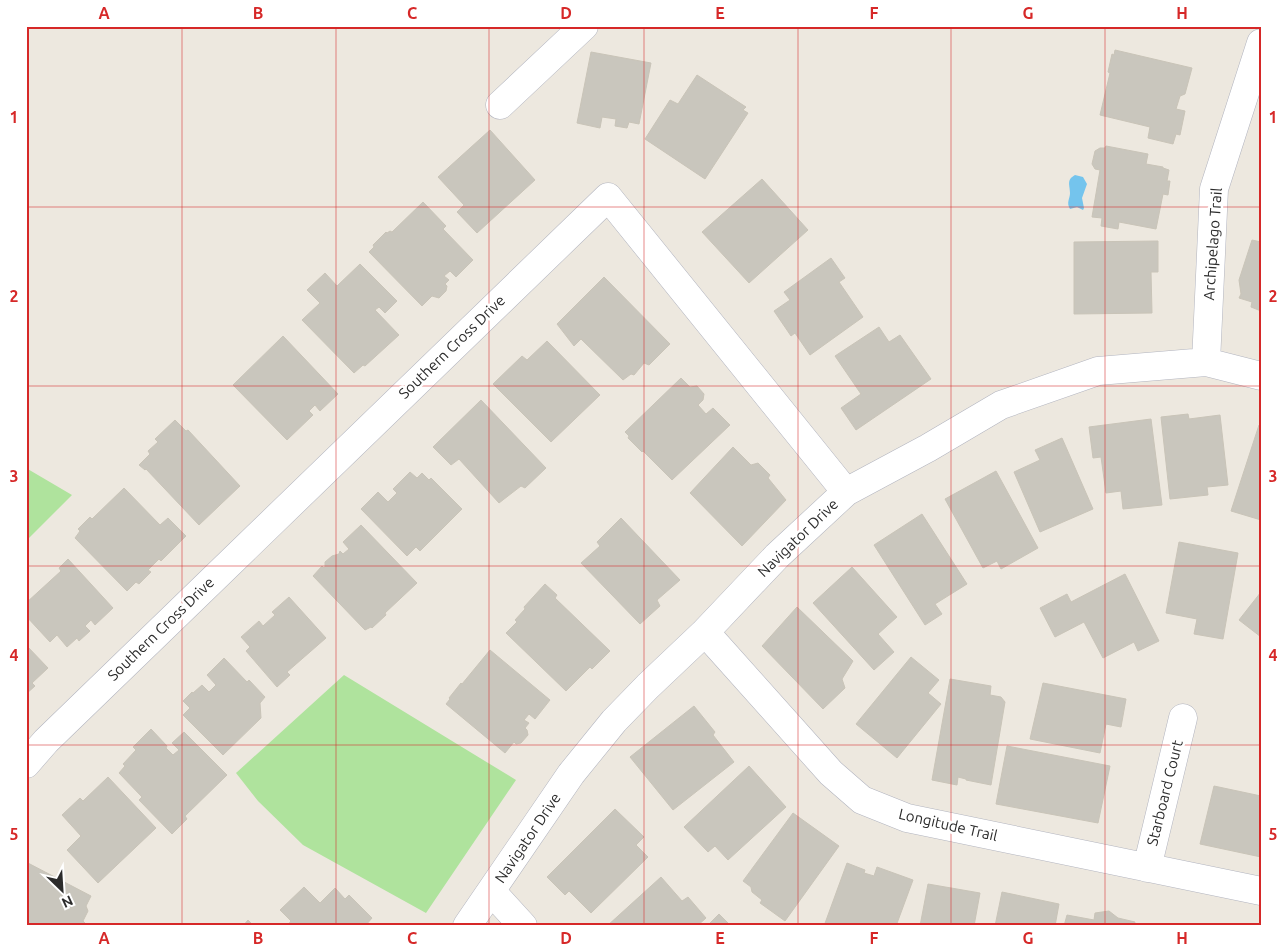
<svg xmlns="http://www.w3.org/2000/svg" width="1287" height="952" font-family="Ubuntu,sans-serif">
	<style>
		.green { fill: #afe39d }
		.water { fill: #74c4ed }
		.building { fill: #c9c6bd; stroke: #c9c4b8 }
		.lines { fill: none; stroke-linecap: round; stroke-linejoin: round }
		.minor-casing { stroke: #b2b4bf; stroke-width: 29 }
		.minor { stroke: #fff; stroke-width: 28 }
		.grid { fill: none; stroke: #d62828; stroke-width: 1; stroke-opacity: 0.55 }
		.labels { text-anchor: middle; stroke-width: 5; stroke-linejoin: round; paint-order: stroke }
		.street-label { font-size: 15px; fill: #2c2c2c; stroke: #fff }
		.neatline { fill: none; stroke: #d62828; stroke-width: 2 }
		.grid-label { font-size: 16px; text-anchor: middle; font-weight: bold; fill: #d62828 }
	</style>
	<rect width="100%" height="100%" fill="#ede8df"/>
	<path class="green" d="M 26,468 L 72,495 L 26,541 Z
		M 344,675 L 516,780 L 426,913 L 303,845 L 258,801 L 236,773 Z"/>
	<path class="water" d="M 1075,175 L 1083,177 L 1087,184 L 1082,198 L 1084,208 L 1083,210 L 1077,207 L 1070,209 C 1066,202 1070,199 1070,193 C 1070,185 1066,180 1075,175 Z"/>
	<path class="building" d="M 1115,50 L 1192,68 L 1185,94 L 1180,96 L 1176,109 L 1185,111 L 1180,135 L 1176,134 L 1173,144 L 1148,138 L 1150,127 L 1100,115 L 1110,73 L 1108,72 L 1112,54 L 1114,55 Z
		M 591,52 L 651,63 L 639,124 L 629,122 L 627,128 L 615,126 L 616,119 L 602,117 L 600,128 L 577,123 Z
		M 697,75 L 746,107 L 743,110 L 748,113 L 705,179 L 645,139 L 670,100 L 678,104 Z
		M 490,130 L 535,180 L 477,233 L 457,212 L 464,205 L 438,177 Z
		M 1106,146 L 1148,154 L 1146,164 L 1163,167 L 1163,168 L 1169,170 L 1167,181 L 1170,181 L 1168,195 L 1163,194 L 1156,229 L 1119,222 L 1118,229 L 1101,226 L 1102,218 L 1092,217 L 1100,170 L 1095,169 L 1092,164 L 1095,151 L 1100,148 L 1105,148 Z
		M 762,179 L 808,230 L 749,283 L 702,232 Z
		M 423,202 L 446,226 L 443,229 L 473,260 L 456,277 L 450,271 L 444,276 L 449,280 L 445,284 L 447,286 L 446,291 L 439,298 L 432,296 L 422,306 L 369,252 L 374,247 L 373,245 L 386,232 L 387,233 L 390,231 L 392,232 Z
		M 1252,240 L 1261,242 L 1261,311 L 1251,307 L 1252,302 L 1239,298 L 1241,294 L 1239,280 Z
		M 1158,241 L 1158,272 L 1151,272 L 1152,313 L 1074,314 L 1074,242 Z
		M 831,258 L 845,278 L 839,282 L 863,317 L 810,355 L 795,333 L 791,336 L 774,311 L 790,300 L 784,292 Z
		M 360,264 L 397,301 L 385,313 L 379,307 L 375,310 L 399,335 L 365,366 L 363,365 L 354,373 L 302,320 L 320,303 L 307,290 L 325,273 L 337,286 Z
		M 604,277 L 670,344 L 649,365 L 644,363 L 634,375 L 631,374 L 623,380 L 581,339 L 574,346 L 557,324 Z
		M 879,327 L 889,342 L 900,335 L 931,379 L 856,430 L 841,408 L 861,394 L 835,356 Z
		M 283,336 L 338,394 L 320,411 L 315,405 L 309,411 L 313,415 L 287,440 L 233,385 Z
		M 547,341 L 600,395 L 551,442 L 493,384 L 522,356 L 527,360 Z
		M 681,378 L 690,387 L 697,386 L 704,394 L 703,400 L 698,405 L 706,414 L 713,408 L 730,425 L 672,480 L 643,451 L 642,452 L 628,438 L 629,436 L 625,432 Z
		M 481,400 L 546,468 L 525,488 L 521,486 L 499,503 L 459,459 L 451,465 L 433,447 Z
		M 1188,414 L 1189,419 L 1220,415 L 1228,485 L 1207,487 L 1208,495 L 1170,499 L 1161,417 Z
		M 1151,419 L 1162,505 L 1123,509 L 1121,491 L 1106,493 L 1101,457 L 1093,458 L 1089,427 Z
		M 175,420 L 186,431 L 188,430 L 240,486 L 199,525 L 146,469 L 145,470 L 139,465 L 150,454 L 148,451 L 158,442 L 155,439 Z
		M 1259,425 L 1261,425 L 1261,520 L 1231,511 Z
		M 1062,438 L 1093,509 L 1040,532 L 1014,472 L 1040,460 L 1035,450 Z
		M 733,447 L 751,465 L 758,463 L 770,475 L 768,478 L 786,500 L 742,546 L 690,493 Z
		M 996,471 L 1038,548 L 1001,569 L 997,561 L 983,568 L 945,499 Z
		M 410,472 L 417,478 L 422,473 L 429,480 L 431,478 L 462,509 L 420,551 L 416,547 L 407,556 L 361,509 L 378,492 L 388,502 L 397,493 L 393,489 Z
		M 124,488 L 160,525 L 168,518 L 186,536 L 161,561 L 159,559 L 148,570 L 151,572 L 139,584 L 136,582 L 127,591 L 75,538 L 80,531 L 78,529 L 90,517 L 92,519 Z
		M 922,514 L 967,584 L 935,604 L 942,614 L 925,625 L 874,545 Z
		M 621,518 L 680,580 L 657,600 L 660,606 L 640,624 L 581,563 L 600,546 L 597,542 Z
		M 361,525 L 417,583 L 385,613 L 386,615 L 372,628 L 371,627 L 365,630 L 313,576 L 322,566 L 324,568 L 325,567 L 325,562 L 332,556 L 339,554 L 340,551 L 343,554 L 349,549 L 343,542 Z
		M 1179,542 L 1238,553 L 1223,639 L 1194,634 L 1197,619 L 1166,613 Z
		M 68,559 L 113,608 L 95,625 L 91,620 L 85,626 L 90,631 L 79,641 L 77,638 L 67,647 L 57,635 L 50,642 L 26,616 L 26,603 L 61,571 L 59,568 Z
		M 852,567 L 897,617 L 878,634 L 894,652 L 874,670 L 813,603 Z
		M 1125,574 L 1159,641 L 1138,651 L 1134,642 L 1103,658 L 1084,622 L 1055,637 L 1040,608 L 1067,594 L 1071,602 Z
		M 545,584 L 557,595 L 555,598 L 610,651 L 592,669 L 590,667 L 566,691 L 506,633 L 517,622 L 515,620 L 525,609 L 524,607 Z
		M 1261,592 L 1261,637 L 1239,620 Z
		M 289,597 L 326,638 L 287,672 L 290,675 L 277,687 L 246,651 L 250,647 L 241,637 L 259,621 L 263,626 L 275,615 L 272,612 Z
		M 797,607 L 853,661 L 842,679 L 845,688 L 823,709 L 762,646 Z
		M 26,645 L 48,668 L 32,683 L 35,686 L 26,694 Z
		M 490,650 L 550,700 L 535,719 L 529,714 L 524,720 L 529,723 L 525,728 L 527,730 L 528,735 L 521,743 L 516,744 L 514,742 L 505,753 L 446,704 L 450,699 L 449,698 L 461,683 L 462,684 Z
		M 911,657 L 939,680 L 928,693 L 941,704 L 897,758 L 856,724 Z
		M 224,658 L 247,682 L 249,680 L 265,697 L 260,703 L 261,718 L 223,755 L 183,715 L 190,708 L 183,701 L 192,692 L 193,693 L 202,685 L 209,692 L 216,685 L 207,675 Z
		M 950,679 L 991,686 L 990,695 L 1001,697 L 1005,702 L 991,785 L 966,780 L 966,779 L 958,777 L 957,785 L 932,780 Z
		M 1043,683 L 1126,699 L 1121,727 L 1106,724 L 1100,753 L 1030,739 Z
		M 694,706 L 715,732 L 713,735 L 734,762 L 673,810 L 630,757 Z
		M 151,729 L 167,746 L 166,748 L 173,755 L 179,750 L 172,743 L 184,732 L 227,775 L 185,816 L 187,819 L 172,834 L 139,800 L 142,797 L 119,773 L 125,766 L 123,764 L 136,750 L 133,747 Z
		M 1007,746 L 1110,766 L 1098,823 L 996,804 Z
		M 749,766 L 786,807 L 728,860 L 715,846 L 708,852 L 684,827 Z
		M 108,777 L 156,828 L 98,883 L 67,850 L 81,836 L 62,815 L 80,798 L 83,801 Z
		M 1214,786 L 1261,796 L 1261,857 L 1200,844 Z
		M 615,809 L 644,837 L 636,845 L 648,857 L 591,913 L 569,891 L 565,895 L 547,877 Z
		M 793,813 L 839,846 L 785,921 L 760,903 L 762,900 L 752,892 L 751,887 L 743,881 Z
		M 26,862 L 91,896 L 86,906 L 88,911 L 83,921 L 86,924 L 85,926 L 26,926 Z
		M 847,863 L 865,870 L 864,873 L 874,876 L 877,867 L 913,880 L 896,926 L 824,926 Z
		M 661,877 L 682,901 L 688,897 L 706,918 L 697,926 L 607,926 Z
		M 928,884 L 980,893 L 974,926 L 920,926 Z
		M 304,887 L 320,903 L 335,888 L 345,899 L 349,895 L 372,918 L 365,926 L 362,924 L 360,926 L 287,926 L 291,921 L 280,910 Z
		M 1002,892 L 1059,904 L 1055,926 L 995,926 Z
		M 1109,911 L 1118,918 L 1135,922 L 1134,926 L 1064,926 L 1067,915 L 1094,920 L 1095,913 Z
		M 719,914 L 731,926 L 707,926 Z
		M 248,920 L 254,926 L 243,926 Z"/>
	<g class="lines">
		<defs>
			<path id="minor" d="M 500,105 L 584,26
				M 1206,362 L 1214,189 L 1261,43
				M 705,632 L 831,773 L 862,800 L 907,818 L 1261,891
				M 26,764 L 46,741 L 608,197 L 846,492
				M 1147,868 L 1183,718
				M 491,891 L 523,926
				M 467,926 L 571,774 L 614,721 L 648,686 L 705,632 L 777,556 L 846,492 L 928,448 L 1001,405 L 1098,371 L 1206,362 L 1261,376"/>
		</defs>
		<use href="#minor" class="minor-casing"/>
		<use href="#minor" class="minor"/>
	</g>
	<path class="grid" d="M 182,26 L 182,926M 336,26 L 336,926M 489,26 L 489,926M 644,26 L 644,926M 798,26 L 798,926M 951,26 L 951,926M 1105,26 L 1105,926M 26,207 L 1261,207M 26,386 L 1261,386M 26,566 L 1261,566M 26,745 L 1261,745"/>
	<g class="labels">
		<g class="street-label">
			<text transform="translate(1213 244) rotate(-86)" y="5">Archipelago Trail</text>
			<text transform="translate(452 347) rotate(-44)" y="5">Southern Cross Drive</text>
			<text transform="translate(798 538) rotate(-44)" y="5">Navigator Drive</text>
			<text transform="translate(161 629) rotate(-44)" y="5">Southern Cross Drive</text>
			<text transform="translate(1165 793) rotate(-76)" y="5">Starboard Court</text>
			<text transform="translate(948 825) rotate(13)" y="5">Longitude Trail</text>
			<text transform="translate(528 838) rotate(-56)" y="5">Navigator Drive</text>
		</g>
	</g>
	<rect width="1287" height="952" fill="none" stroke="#ffffff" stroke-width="55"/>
	<g transform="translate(62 890) rotate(155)" stroke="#ffffff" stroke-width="4" paint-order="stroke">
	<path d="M0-4L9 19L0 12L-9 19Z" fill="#2c2c2c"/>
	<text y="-8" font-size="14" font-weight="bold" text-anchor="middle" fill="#2c2c2c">N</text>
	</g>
	<rect x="28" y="28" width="1232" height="896" class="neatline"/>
	<g class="grid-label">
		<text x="104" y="19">A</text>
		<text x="258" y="19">B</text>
		<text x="412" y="19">C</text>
		<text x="566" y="19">D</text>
		<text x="720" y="19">E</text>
		<text x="874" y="19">F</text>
		<text x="1028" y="19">G</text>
		<text x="1182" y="19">H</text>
		<text x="14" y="123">1</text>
		<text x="1273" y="123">1</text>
		<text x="14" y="302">2</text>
		<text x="1273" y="302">2</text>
		<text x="14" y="482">3</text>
		<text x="1273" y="482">3</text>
		<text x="14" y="661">4</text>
		<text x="1273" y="661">4</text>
		<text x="14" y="840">5</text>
		<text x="1273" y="840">5</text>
		<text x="104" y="944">A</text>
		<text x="258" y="944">B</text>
		<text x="412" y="944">C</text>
		<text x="566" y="944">D</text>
		<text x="720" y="944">E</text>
		<text x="874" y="944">F</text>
		<text x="1028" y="944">G</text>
		<text x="1182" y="944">H</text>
	</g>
</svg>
